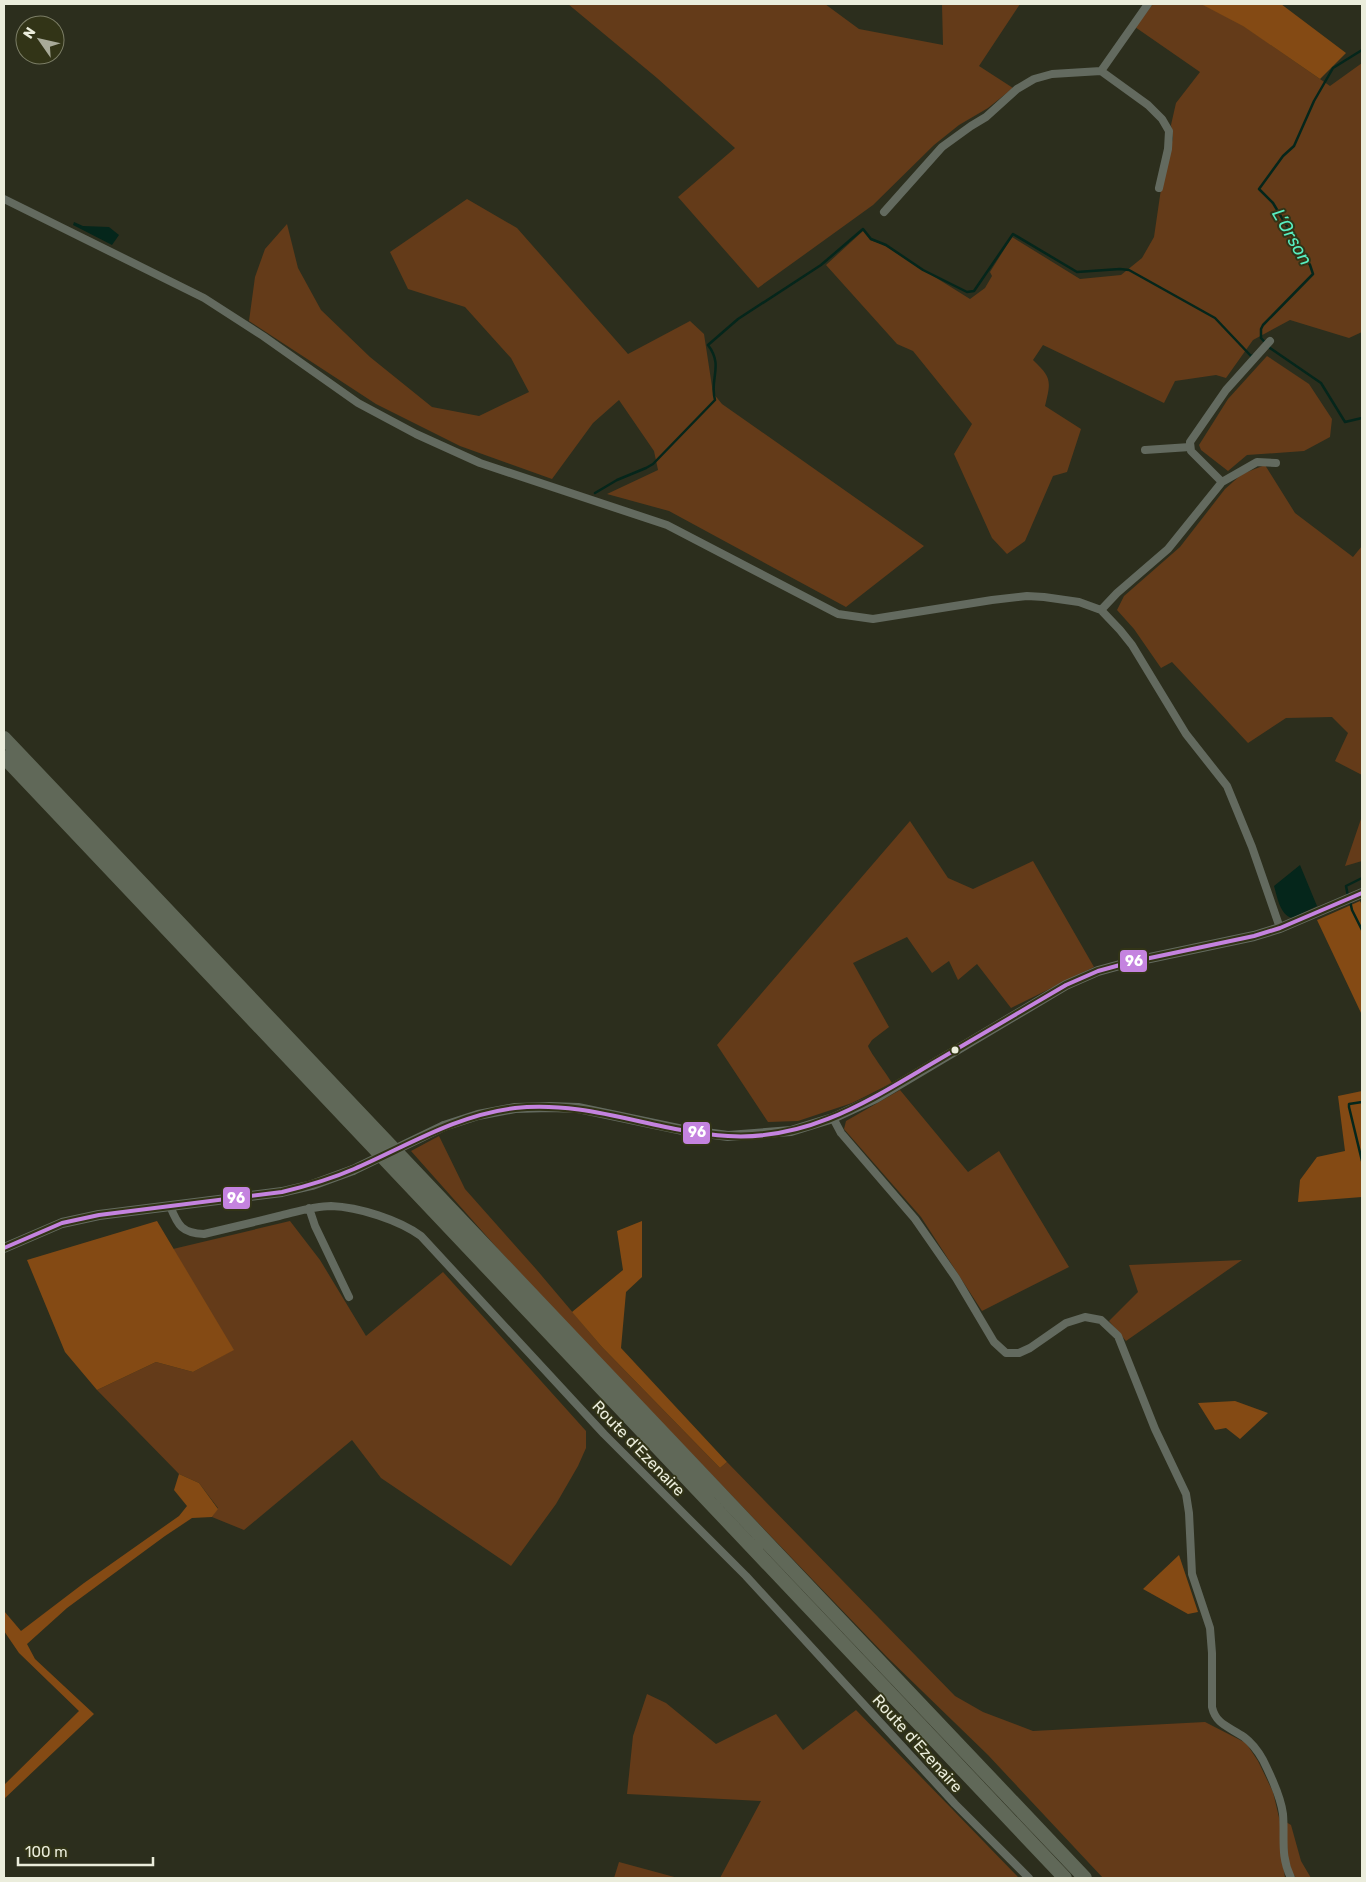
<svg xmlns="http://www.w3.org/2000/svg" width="1366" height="1882" font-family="Rubik,sans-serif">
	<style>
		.green { fill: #643b19 }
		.forest { fill: #844a14 }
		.water { fill: #05261b }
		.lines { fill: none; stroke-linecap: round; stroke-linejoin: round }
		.stream { stroke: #05261b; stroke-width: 2.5 }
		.minor { stroke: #636a5f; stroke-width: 8 }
		.tertiary { stroke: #636a5f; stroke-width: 10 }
		.trunk { stroke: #606858; stroke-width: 14 }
		.tertiary-bridge { stroke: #636a5f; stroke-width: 10 }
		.bus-1-casing { stroke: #323417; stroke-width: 8 }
		.bus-1 { stroke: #c483df; stroke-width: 4 }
		.bus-dot { fill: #ebeddc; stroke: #323417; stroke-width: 2 }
		.labels { text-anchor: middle; stroke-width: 4; stroke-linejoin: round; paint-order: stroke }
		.street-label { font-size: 16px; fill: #ebeddc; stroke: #323417 }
		.water-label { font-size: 18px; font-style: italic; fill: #57eec0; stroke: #323417 }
		.line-badge { stroke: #323417; stroke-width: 2 }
		.badge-label { font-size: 14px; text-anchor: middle; font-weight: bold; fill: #fff }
	</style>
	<rect width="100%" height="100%" fill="#2c2e1d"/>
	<path class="green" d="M 568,4 L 825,4 L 859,29 L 943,45 L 942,4 L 1020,4 L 979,66 L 1013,88 L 988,108 L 959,125 L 934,145 L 873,205 L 758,288 L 678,197 L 735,148 L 657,78 Z
		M 1153,4 L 1202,4 L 1241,24 L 1330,86 L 1362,63 L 1362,332 L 1349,338 L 1290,320 L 1253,340 L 1226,378 L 1216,375 L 1175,381 L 1164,403 L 1043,345 L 1033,360 C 1052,378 1051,381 1045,406 L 1081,429 L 1067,472 L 1053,476 L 1025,541 L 1007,554 L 992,538 L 954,454 L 972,424 L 913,351 L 897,344 L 826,265 L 863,231 L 870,240 L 882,244 L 970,299 L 985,288 L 992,276 L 990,272 L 1012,237 L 1080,279 L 1121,275 L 1142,258 L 1154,237 L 1162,182 L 1173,138 L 1171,125 L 1176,103 L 1200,72 L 1135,27 Z
		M 467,199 L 517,228 L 628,354 L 690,321 L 704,334 L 713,393 L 722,404 L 924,546 L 846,607 L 669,511 L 607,494 L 658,470 L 654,451 L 619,400 L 593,423 L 552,479 L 460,446 L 376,404 L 249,321 L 255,277 L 265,249 L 287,224 L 298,268 L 321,310 L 370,357 L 432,407 L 479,416 L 529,392 L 511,358 L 465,307 L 408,289 L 390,252 Z
		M 1267,356 L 1309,384 L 1332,419 L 1330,437 L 1304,451 L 1247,455 L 1228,471 L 1201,450 L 1199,445 L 1228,399 Z
		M 1265,465 L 1295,513 L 1353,557 L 1362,546 L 1362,775 L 1335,761 L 1348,733 L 1332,717 L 1286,718 L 1248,743 L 1172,662 L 1161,668 L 1134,629 L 1117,610 L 1124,596 L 1180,547 L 1225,489 L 1242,474 Z
		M 1362,816 L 1362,861 L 1345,866 Z
		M 910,821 L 948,878 L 973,889 L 1033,861 L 1094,967 L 1011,1008 L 977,964 L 958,980 L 949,961 L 932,973 L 907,937 L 853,963 L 889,1027 L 872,1040 L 868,1046 C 871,1054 887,1074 892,1083 L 852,1103 L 798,1121 L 768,1122 L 717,1045 Z
		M 900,1090 L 968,1172 L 999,1151 L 1069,1267 L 982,1311 L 921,1217 L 844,1129 L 846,1121 Z
		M 439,1136 L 465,1189 L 536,1269 L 602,1347 L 720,1468 L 727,1462 L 955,1696 L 983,1712 L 1033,1731 L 1205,1722 L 1246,1743 L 1258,1761 L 1273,1792 L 1281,1826 L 1281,1849 L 1285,1878 L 1103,1878 L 988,1755 L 887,1657 L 587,1345 L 498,1249 L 411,1151 Z
		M 290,1221 L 320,1260 L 366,1336 L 443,1272 L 586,1431 L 586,1448 L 578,1466 L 556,1504 L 511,1566 L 381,1478 L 352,1440 L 244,1530 L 212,1517 L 218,1508 L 199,1483 L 179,1474 L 97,1390 L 156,1362 L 193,1372 L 233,1350 L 173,1249 Z
		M 1242,1260 L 1126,1341 L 1109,1321 L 1138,1292 L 1129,1265 Z
		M 647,1694 L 666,1703 L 716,1744 L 776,1714 L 803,1750 L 856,1710 L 1019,1878 L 720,1878 L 761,1801 L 627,1794 L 633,1736 Z
		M 1286,1822 L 1291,1825 L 1301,1861 L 1311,1878 L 1296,1878 L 1288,1866 Z
		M 619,1862 L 678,1878 L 614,1878 Z"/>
	<path class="forest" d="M 1201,4 L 1281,4 L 1346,53 L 1320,79 L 1243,26 Z
		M 1360,901 L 1362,905 L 1362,1015 L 1317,920 Z
		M 1362,1091 L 1362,1197 L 1298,1202 L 1300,1180 L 1317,1157 L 1345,1151 L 1338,1096 Z
		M 157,1221 L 234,1350 L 193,1372 L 156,1362 L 97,1390 L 65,1352 L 27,1260 Z
		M 642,1221 L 642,1277 L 626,1292 L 621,1348 L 727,1462 L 720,1468 L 602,1347 L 572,1312 L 623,1270 L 617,1231 Z
		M 1235,1401 L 1268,1413 L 1240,1439 L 1226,1428 L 1215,1430 L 1198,1403 Z
		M 179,1474 L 199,1483 L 218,1509 L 212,1517 L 192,1518 L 165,1536 L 67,1608 L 27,1644 L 35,1659 L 94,1714 L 4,1799 L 4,1785 L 79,1711 L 19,1653 L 4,1631 L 4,1611 L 21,1631 L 84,1583 L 179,1516 L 187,1506 L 174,1490 Z
		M 1179,1555 L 1198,1612 L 1188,1614 L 1143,1589 Z"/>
	<path class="water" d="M 74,222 L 83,226 L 109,227 L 119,235 L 112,245 L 73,225 Z
		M 1300,865 L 1317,906 L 1292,918 C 1280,915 1277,896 1274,886 Z"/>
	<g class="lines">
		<path class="stream" d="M 1362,50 L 1333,68 L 1314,101 L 1294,146 L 1283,156 L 1259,189 L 1273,203 L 1310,265 L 1313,274 L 1263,325 L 1261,329 L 1261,338 L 1270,348 L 1321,383 L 1345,422 L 1362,418
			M 595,493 L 617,480 L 646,468 L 653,464 L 715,400 C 709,379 724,366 708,345 L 738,319 L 821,265 L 863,229 L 871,239 L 886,245 L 923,270 L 967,292 L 974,291 L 1013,234 L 1077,272 L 1120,269 L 1129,270 L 1215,318 L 1251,356 L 1253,355
			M 1348,896 L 1346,886 L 1362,878
			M 1350,901 L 1352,910 L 1362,930
			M 1362,1102 L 1349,1104 L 1349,1107 L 1362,1161"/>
		<path class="minor" d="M 1101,71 L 1148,4
			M 4,199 L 204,298 L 263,336 L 358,403 L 416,434 L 480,463 L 667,525 L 838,614 L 873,619 L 992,600 L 1027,596 L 1044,597 L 1079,602 L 1101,610 L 1120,630 L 1132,645 L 1186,734 L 1227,786 L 1252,847 L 1280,928
			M 884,212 L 942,147 L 971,126 L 986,117 L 1017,89 L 1034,79 L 1052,74 L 1101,71 L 1148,105 L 1162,119 L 1169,131 L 1168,149 L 1159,188
			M 1145,450 L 1190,447
			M 1222,482 L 1257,462 L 1276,463
			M 1101,610 L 1117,593 L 1168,549 L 1222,482 L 1191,451 L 1190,442 L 1226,390 L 1270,341
			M 833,1118 L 841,1133 L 915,1219 L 956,1278 L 994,1342 L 1006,1353 L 1019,1353 L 1030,1348 L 1066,1323 L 1085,1317 L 1101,1320 L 1118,1336 L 1155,1429 L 1186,1494 L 1189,1513 L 1192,1574 L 1210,1628 L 1212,1653 L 1212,1707 C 1216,1725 1230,1727 1244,1737 C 1252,1743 1258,1751 1263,1760 C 1271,1776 1281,1797 1283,1814 C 1285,1839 1280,1855 1291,1878
			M 170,1206 C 178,1226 182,1233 204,1234 C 229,1228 254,1222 279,1216 C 296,1212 314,1206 331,1206 C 359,1207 399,1220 421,1236 L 604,1434 L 746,1576 L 955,1804 L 1029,1878
			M 309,1208 L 315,1226 L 349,1297"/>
		<path class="tertiary" d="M 444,1126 L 478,1115 L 515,1108 L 550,1107 L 578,1108 L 683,1130 L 728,1136 L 791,1131 L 833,1118 L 876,1098 L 1066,985 L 1098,971 L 1131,962 L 1254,936 L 1280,928 L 1362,893
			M 4,1248 L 62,1223 L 99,1215 L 282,1192 L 312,1185 L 353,1170"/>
		<path class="trunk" d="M 4,738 L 1085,1878
			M 4,757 L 1065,1878"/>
		<path class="tertiary-bridge" d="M 353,1170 L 444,1126"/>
		<defs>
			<path id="bus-1" d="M 4,1248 L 62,1223 L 99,1215 L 282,1192 C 307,1186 331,1179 354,1169 C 407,1146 456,1115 515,1108 C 590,1100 655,1132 728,1136 C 810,1141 871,1099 938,1060 C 981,1035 1023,1010 1066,985 L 1098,971 L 1131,962 L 1254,936 L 1280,928 L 1362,893"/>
		</defs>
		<use href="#bus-1" class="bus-1-casing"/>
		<use href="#bus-1" class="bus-1"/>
	</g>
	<circle class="bus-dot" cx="955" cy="1050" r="4.5"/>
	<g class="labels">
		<g class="street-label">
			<text transform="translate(639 1448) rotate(46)" y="6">Route d'Ezenaire</text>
			<text transform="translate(918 1743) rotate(48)" y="6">Route d'Ezenaire</text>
		</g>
		<g class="water-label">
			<text transform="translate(1292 237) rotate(60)" y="6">L’Orson</text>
		</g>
	</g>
	<g class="line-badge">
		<rect x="1119" y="949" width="29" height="24" rx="5" fill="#c483df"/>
		<rect x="682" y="1121" width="29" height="24" rx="5" fill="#c483df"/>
		<rect x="222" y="1186" width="29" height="24" rx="5" fill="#c483df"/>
	</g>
	<g class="badge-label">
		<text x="1134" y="966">96</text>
		<text x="697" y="1137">96</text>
		<text x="236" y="1203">96</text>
	</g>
	<rect width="1366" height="1882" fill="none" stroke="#ebeddc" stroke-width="10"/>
	<g transform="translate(40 40) rotate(304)"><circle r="24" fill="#323417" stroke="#7c7e66"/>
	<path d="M0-4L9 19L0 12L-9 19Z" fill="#a8aa99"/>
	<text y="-8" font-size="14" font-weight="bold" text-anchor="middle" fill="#ebeddc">N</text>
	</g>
	<path d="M18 1857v8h135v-8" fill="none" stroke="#ebeddc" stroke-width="2.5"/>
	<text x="25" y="1857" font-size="15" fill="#ebeddc" stroke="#323417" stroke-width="4" paint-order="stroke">100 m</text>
</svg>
